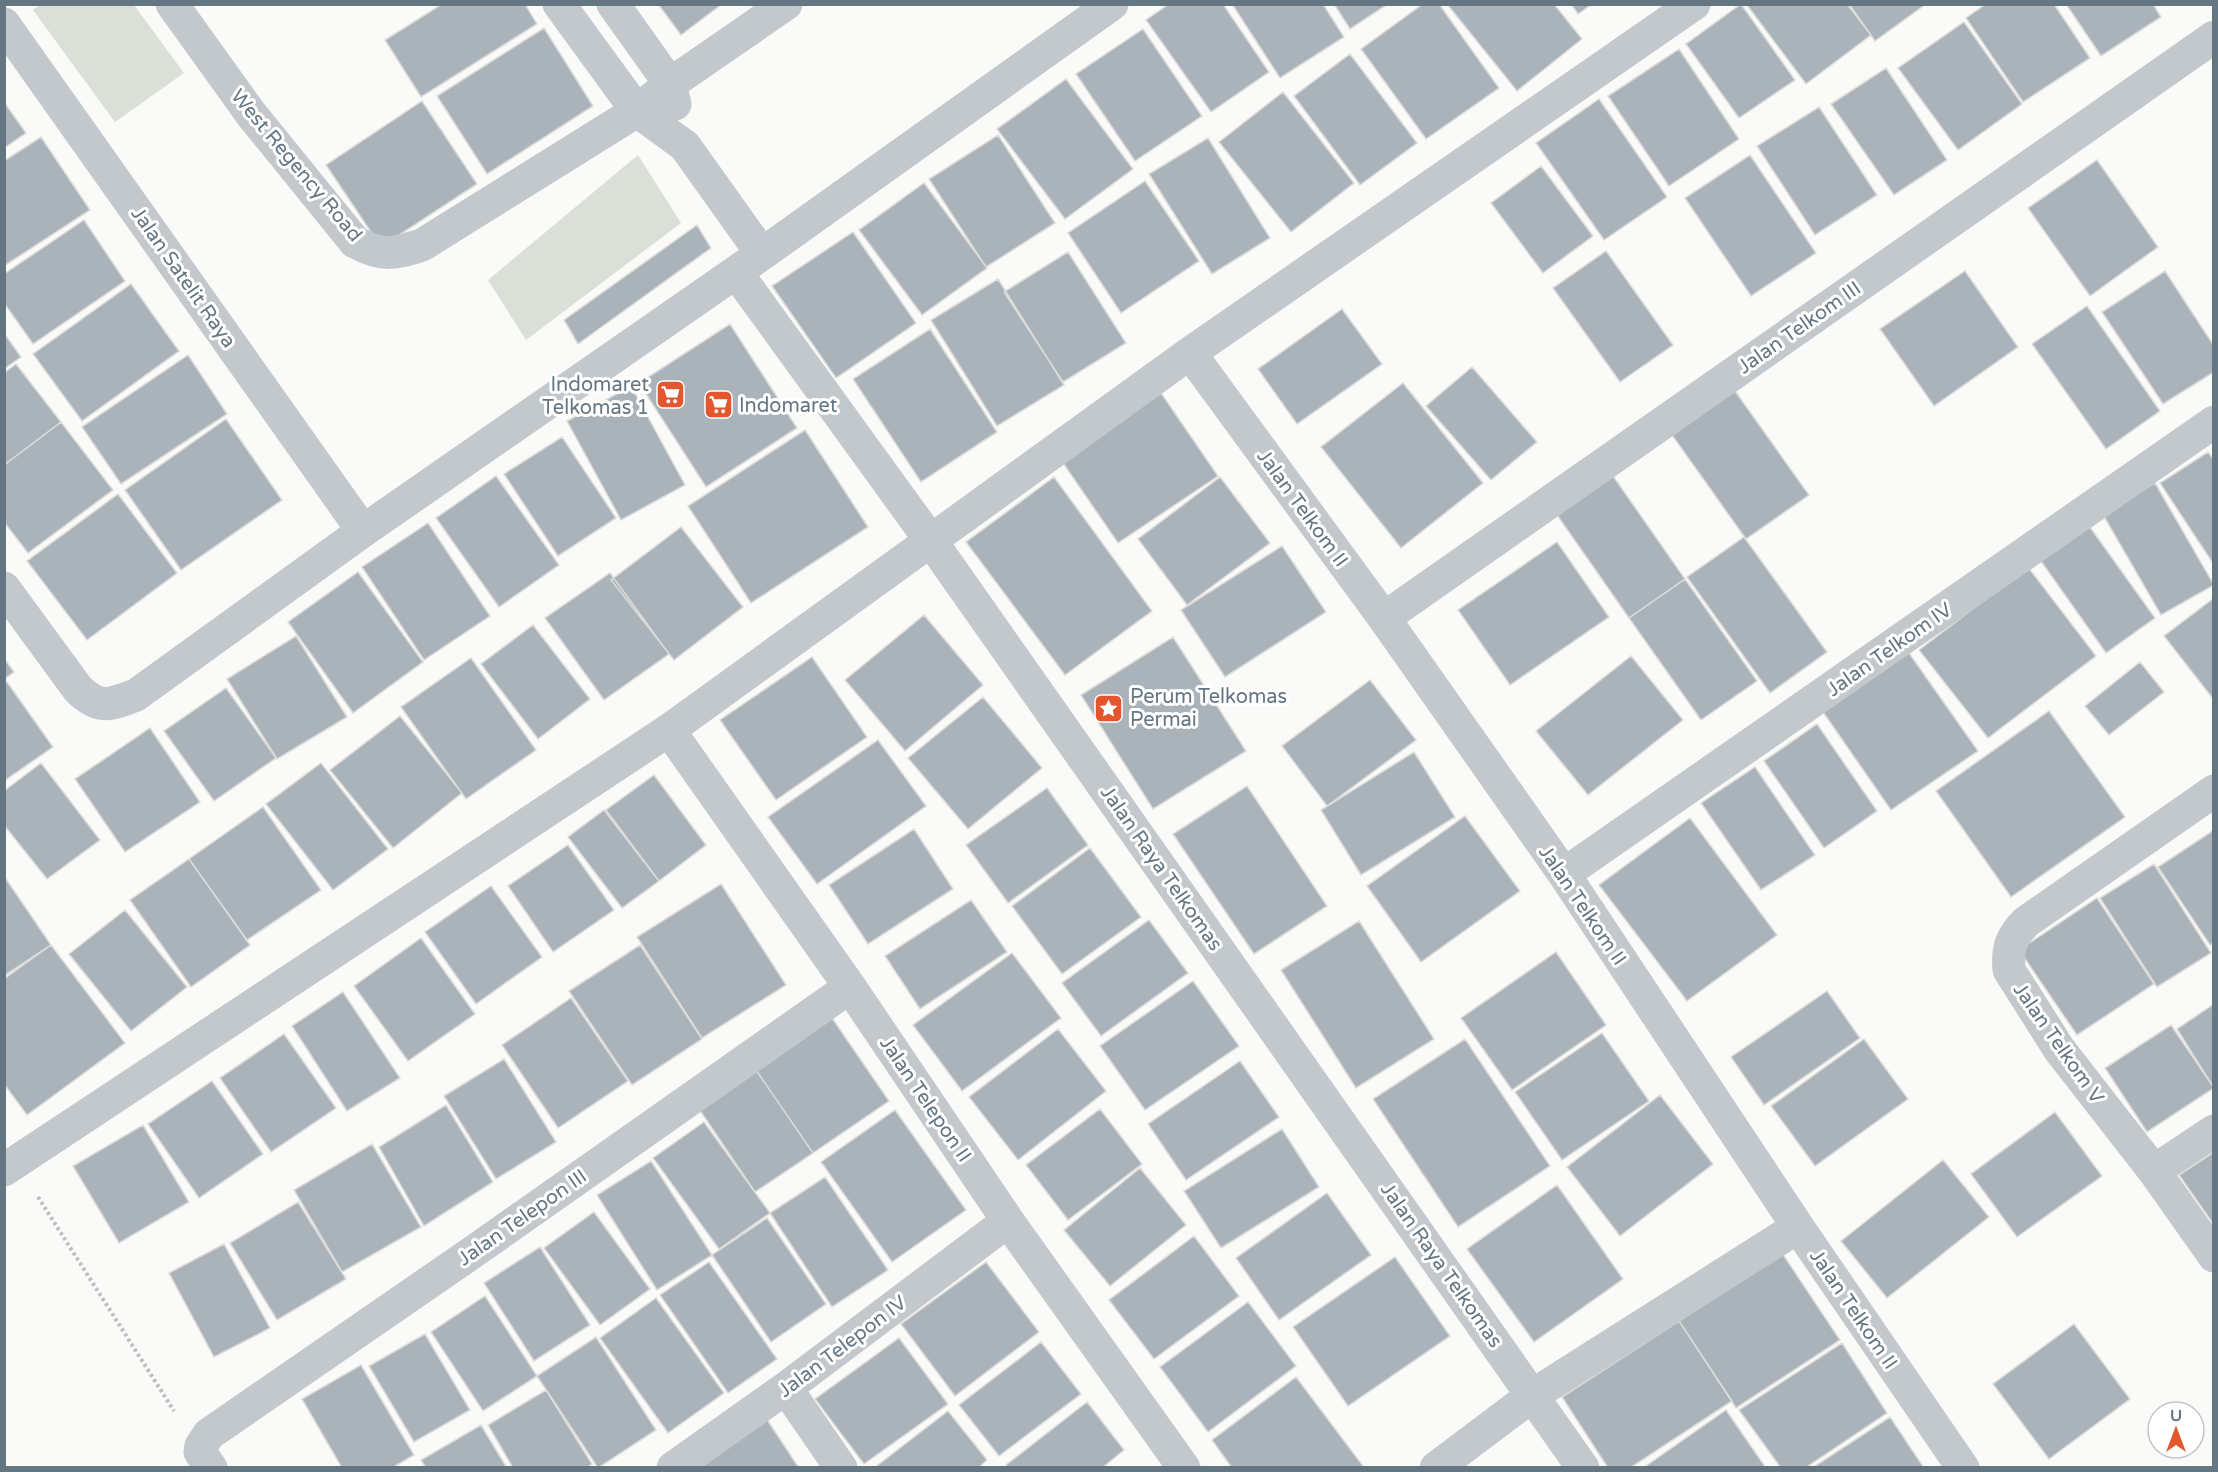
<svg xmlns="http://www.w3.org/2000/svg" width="2218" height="1472" font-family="'Varela Round',sans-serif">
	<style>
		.green { fill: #dadfd7 }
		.building { fill: #aab3b9; stroke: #dcdcda; stroke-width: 1.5 }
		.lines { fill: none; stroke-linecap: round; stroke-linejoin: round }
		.path { stroke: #bbbfc2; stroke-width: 4; stroke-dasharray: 3 3; stroke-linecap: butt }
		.street { stroke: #c3c8cc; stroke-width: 33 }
		.labels { text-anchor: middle; stroke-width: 6; stroke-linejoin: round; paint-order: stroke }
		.street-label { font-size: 20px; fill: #657683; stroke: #fff }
		.poi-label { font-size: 20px; fill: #657683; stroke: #fff; text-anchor: start }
	</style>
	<rect width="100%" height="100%" fill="#fafaf8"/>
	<path class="green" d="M 40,5 L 134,5 L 184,73 L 115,122 L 33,10 Z
		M 638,155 L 681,223 L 526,340 L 488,280 Z"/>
	<path class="building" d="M 442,4 L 525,4 L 537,24 L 421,97 L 385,40 Z
		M 658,4 L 722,4 L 681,35 Z
		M 1169,4 L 1223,4 L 1269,72 L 1211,112 L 1146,20 Z
		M 1232,4 L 1323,4 L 1344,37 L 1280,78 Z
		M 1334,4 L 1388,4 L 1350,29 Z
		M 1423,4 L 1439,4 L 1499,88 L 1426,139 L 1361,49 Z
		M 1447,4 L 1554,4 L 1582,39 L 1517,91 Z
		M 1571,4 L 1592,4 L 1578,14 Z
		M 1741,4 L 1795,80 L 1739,118 L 1686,44 Z
		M 1847,4 L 1871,35 L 1806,84 L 1747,5 Z
		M 1849,4 L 1926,4 L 1875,41 Z
		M 1986,4 L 2054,4 L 2090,58 L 2023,102 L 1966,18 Z
		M 2066,4 L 2153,4 L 2161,17 L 2101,56 Z
		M 1964,22 L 2022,104 L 1958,150 L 1898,68 Z
		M 544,28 L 593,106 L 487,174 L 437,96 Z
		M 1143,29 L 1202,116 L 1135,161 L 1076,74 Z
		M 1679,49 L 1739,139 L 1669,186 L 1608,96 Z
		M 1350,54 L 1417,143 L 1360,185 L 1294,96 Z
		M 1886,68 L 1947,160 L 1894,195 L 1831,104 Z
		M 1066,79 L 1133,169 L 1065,219 L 997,129 Z
		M 1283,92 L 1354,183 L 1291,232 L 1219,142 Z
		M 1599,99 L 1667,197 L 1604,240 L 1536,143 Z
		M 422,101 L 477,184 L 381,247 L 326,165 Z
		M 4,102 L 26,133 L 4,148 Z
		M 1819,107 L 1877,195 L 1815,235 L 1757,146 Z
		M 998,135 L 1055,223 L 986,267 L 929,179 Z
		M 41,137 L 90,210 L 4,266 L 4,161 Z
		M 1208,138 L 1270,238 L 1212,274 L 1149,174 Z
		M 1750,155 L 1816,253 L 1751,296 L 1685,198 Z
		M 2097,160 L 2158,247 L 2090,296 L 2028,208 Z
		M 1541,166 L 1593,236 L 1543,273 L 1491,203 Z
		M 1145,181 L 1199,261 L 1121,313 L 1068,233 Z
		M 924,183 L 987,268 L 922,315 L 859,230 Z
		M 84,220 L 125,281 L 33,344 L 4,303 L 4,274 Z
		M 697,225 L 711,248 L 578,344 L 564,320 Z
		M 853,232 L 916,323 L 836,378 L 772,286 Z
		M 1606,251 L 1673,345 L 1620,382 L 1553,288 Z
		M 1068,252 L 1126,343 L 1063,382 L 1004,292 Z
		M 1965,271 L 2018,347 L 1934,406 L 1880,329 Z
		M 2165,271 L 2214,346 L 2214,372 L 2163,404 L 2102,312 Z
		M 998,279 L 1064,385 L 997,426 L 931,320 Z
		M 131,284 L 179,351 L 82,421 L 33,354 Z
		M 2087,306 L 2160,411 L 2106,449 L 2032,344 Z
		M 1342,309 L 1382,364 L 1297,424 L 1258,369 Z
		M 730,324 L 797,428 L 706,487 L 639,383 Z
		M 930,329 L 997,432 L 921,482 L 853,379 Z
		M 4,333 L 21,357 L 4,369 Z
		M 188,355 L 227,414 L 121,484 L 82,427 Z
		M 16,364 L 61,422 L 4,465 L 4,373 Z
		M 1472,367 L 1537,442 L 1491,480 L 1426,406 Z
		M 1403,383 L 1483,483 L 1401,548 L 1321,447 Z
		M 631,386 L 685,485 L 621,520 L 567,421 Z
		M 1735,391 L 1809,495 L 1746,539 L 1672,435 Z
		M 1161,393 L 1218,476 L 1118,543 L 1061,460 Z
		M 226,419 L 282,500 L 181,570 L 125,490 Z
		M 61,422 L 113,490 L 28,553 L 4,522 L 4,465 Z
		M 805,430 L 868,527 L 751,603 L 688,506 Z
		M 562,437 L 616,518 L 558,556 L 504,474 Z
		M 2208,452 L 2214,460 L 2214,565 L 2160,483 Z
		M 496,476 L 559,565 L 499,607 L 436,518 Z
		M 1613,476 L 1685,579 L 1629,618 L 1557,515 Z
		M 1054,477 L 1152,611 L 1065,675 L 966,542 Z
		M 1220,477 L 1270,543 L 1187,605 L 1138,539 Z
		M 2155,483 L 2214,585 L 2161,615 L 2102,513 Z
		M 118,494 L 177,573 L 87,640 L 27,561 Z
		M 428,523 L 490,616 L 424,660 L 362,567 Z
		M 2087,523 L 2155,618 L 2106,653 L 2038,557 Z
		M 681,527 L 743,607 L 674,660 L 611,580 Z
		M 1744,537 L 1827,652 L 1770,693 L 1687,577 Z
		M 1557,542 L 1609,617 L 1510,685 L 1458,610 Z
		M 1282,546 L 1326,612 L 1225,677 L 1181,610 Z
		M 2028,567 L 2096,656 L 1988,738 L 1919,650 Z
		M 358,572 L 423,662 L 353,713 L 288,622 Z
		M 610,573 L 669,654 L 604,700 L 545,618 Z
		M 1685,579 L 1757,681 L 1701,720 L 1629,618 Z
		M 2214,598 L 2214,700 L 2164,636 Z
		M 924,615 L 983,685 L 905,751 L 845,680 Z
		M 533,625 L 590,699 L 538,739 L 481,664 Z
		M 296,636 L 347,717 L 277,759 L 227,679 Z
		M 1173,637 L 1246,751 L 1153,809 L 1081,695 Z
		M 1909,653 L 1978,751 L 1891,810 L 1823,712 Z
		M 1631,656 L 1683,720 L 1588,795 L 1536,731 Z
		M 812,657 L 867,737 L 776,800 L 720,720 Z
		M 4,658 L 14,672 L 4,679 Z
		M 471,658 L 536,750 L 466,799 L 401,707 Z
		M 2140,662 L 2164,692 L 2109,735 L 2085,706 Z
		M 1370,680 L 1416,740 L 1327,806 L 1282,746 Z
		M 7,682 L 53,747 L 4,781 L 4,684 Z
		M 226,688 L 276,758 L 214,801 L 164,731 Z
		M 983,697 L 1042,768 L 968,829 L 908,758 Z
		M 2049,711 L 2125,817 L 2011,897 L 1936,791 Z
		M 400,716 L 462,793 L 393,848 L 330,770 Z
		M 1817,724 L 1877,811 L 1824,848 L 1764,761 Z
		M 150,728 L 200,802 L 125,852 L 75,779 Z
		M 878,740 L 926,806 L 817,884 L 768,817 Z
		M 1414,752 L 1455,817 L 1361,875 L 1321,810 Z
		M 41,763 L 100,840 L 47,879 L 4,825 L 4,791 Z
		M 321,763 L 388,849 L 333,890 L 266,804 Z
		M 1755,767 L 1815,855 L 1761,890 L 1701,803 Z
		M 654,775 L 706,845 L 659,881 L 606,810 Z
		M 1247,786 L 1327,906 L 1254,954 L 1173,834 Z
		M 1047,788 L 1088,845 L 1008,903 L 966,845 Z
		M 263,807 L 321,890 L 247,940 L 189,859 Z
		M 604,810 L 659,881 L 622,908 L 568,837 Z
		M 1465,816 L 1520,891 L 1421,962 L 1367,886 Z
		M 1690,818 L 1777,935 L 1687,1001 L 1599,885 Z
		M 914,829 L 953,889 L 868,944 L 829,885 Z
		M 2214,830 L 2214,942 L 2210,945 L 2158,867 Z
		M 568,845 L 614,910 L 553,952 L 508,886 Z
		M 1090,848 L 1141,917 L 1062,974 L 1012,906 Z
		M 189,859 L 250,945 L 191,987 L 130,900 Z
		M 2154,864 L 2211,953 L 2157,987 L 2100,898 Z
		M 4,876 L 51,945 L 4,976 Z
		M 721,884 L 786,985 L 702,1038 L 637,937 Z
		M 491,886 L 542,957 L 476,1004 L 425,932 Z
		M 2097,898 L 2154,984 L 2077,1035 L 2019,950 Z
		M 971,900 L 1007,952 L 920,1009 L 885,956 Z
		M 125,910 L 187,987 L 131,1031 L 69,954 Z
		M 1149,920 L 1188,973 L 1101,1036 L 1062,983 Z
		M 1359,921 L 1434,1039 L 1356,1088 L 1281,970 Z
		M 421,938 L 475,1014 L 408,1061 L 354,986 Z
		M 51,945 L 125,1043 L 27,1115 L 4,1084 L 4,979 Z
		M 640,945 L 702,1039 L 632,1085 L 569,991 Z
		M 1556,952 L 1606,1025 L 1512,1090 L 1461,1018 Z
		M 1012,953 L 1061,1018 L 962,1091 L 913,1025 Z
		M 1193,981 L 1239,1046 L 1145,1110 L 1100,1046 Z
		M 1827,991 L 1860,1038 L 1764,1105 L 1731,1057 Z
		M 343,992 L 400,1078 L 347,1111 L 292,1026 Z
		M 571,998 L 628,1081 L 558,1128 L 502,1045 Z
		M 2214,1004 L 2214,1088 L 2177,1029 Z
		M 832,1018 L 889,1101 L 813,1153 L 756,1070 Z
		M 2171,1025 L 2214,1088 L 2147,1132 L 2105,1068 Z
		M 1058,1029 L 1106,1091 L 1018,1160 L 969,1097 Z
		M 1602,1033 L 1649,1101 L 1562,1160 L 1515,1092 Z
		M 284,1034 L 336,1108 L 271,1152 L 220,1078 Z
		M 1465,1039 L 1550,1166 L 1458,1227 L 1373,1099 Z
		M 1864,1039 L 1908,1099 L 1815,1166 L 1771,1106 Z
		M 504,1059 L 556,1142 L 496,1179 L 444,1096 Z
		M 1240,1061 L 1279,1117 L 1186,1180 L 1148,1124 Z
		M 756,1070 L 813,1153 L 755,1192 L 699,1109 Z
		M 212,1081 L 263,1154 L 199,1198 L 148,1124 Z
		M 1660,1095 L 1713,1164 L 1620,1236 L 1567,1167 Z
		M 446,1105 L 493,1182 L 424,1226 L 379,1147 Z
		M 1100,1109 L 1142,1164 L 1068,1220 L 1026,1165 Z
		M 895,1110 L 966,1210 L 892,1262 L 821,1162 Z
		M 2055,1112 L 2102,1176 L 2017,1237 L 1971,1174 Z
		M 704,1122 L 770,1213 L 719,1249 L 653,1158 Z
		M 143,1125 L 189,1202 L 119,1243 L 73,1166 Z
		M 1282,1129 L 1319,1187 L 1221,1248 L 1184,1191 Z
		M 372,1144 L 421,1227 L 342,1272 L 294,1190 Z
		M 2214,1152 L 2214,1225 L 2179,1175 Z
		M 1943,1160 L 1989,1217 L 1887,1298 L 1841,1241 Z
		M 651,1161 L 712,1255 L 657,1290 L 597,1195 Z
		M 1140,1168 L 1186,1225 L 1110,1286 L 1064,1230 Z
		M 825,1177 L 888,1270 L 832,1307 L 770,1213 Z
		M 1557,1185 L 1623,1279 L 1534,1342 L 1467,1249 Z
		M 1327,1193 L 1371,1255 L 1279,1320 L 1236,1258 Z
		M 298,1202 L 346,1279 L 277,1320 L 230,1243 Z
		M 594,1212 L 650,1289 L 600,1325 L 544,1248 Z
		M 767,1218 L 826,1304 L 771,1342 L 712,1255 Z
		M 1194,1236 L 1239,1296 L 1154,1359 L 1109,1300 Z
		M 224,1244 L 270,1328 L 214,1357 L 169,1273 Z
		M 540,1247 L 590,1325 L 534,1361 L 484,1283 Z
		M 1782,1253 L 1840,1340 L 1736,1408 L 1679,1321 Z
		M 1395,1257 L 1450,1336 L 1348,1406 L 1293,1327 Z
		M 709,1262 L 777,1359 L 728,1393 L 660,1295 Z
		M 986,1262 L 1039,1332 L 955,1396 L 901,1324 Z
		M 485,1296 L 537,1376 L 483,1411 L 431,1332 Z
		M 656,1298 L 724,1393 L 668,1433 L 600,1338 Z
		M 1248,1302 L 1296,1366 L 1208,1432 L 1160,1367 Z
		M 1679,1321 L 1732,1401 L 1630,1468 L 1608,1468 L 1562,1397 Z
		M 2074,1324 L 2130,1399 L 2049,1459 L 1993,1384 Z
		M 425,1334 L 470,1410 L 414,1442 L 369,1366 Z
		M 596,1337 L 656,1430 L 598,1468 L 537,1376 Z
		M 899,1338 L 948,1404 L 864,1464 L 815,1399 Z
		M 1041,1342 L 1081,1394 L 999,1456 L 959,1405 Z
		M 1842,1343 L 1887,1413 L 1805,1468 L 1781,1468 L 1739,1410 Z
		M 361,1365 L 414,1455 L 392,1468 L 342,1468 L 302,1399 Z
		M 1296,1377 L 1363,1466 L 1360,1468 L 1232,1468 L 1212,1440 Z
		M 546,1390 L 592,1464 L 586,1468 L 513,1468 L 488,1425 Z
		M 1087,1402 L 1124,1450 L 1102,1468 L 1008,1468 L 1006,1465 Z
		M 1726,1410 L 1766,1468 L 1643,1468 Z
		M 948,1411 L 987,1460 L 978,1468 L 874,1468 Z
		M 1890,1417 L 1924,1468 L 1812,1468 Z
		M 766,1418 L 799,1468 L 688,1468 Z
		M 481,1425 L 507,1468 L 426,1468 L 421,1460 Z"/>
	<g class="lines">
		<path class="path" d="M 38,1197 L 174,1411"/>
		<path class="street" d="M 172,4 L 251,114 L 355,242 C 383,257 392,254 422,245 L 637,111 L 670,84 L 786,4
			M 559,4 L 637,111 L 685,146 L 762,254
			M 613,4 L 670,84 L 675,104
			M 4,24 L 363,531
			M 736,272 L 931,541 L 1583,1468
			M 1190,353 L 1384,618 L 1564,874 L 1798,1227 L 1963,1468
			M 4,588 L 78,689 C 99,710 110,705 136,695 L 363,531 L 762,254 L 1112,4
			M 1384,618 L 2214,37
			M 669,730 L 850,987 L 1008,1221 L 1184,1468
			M 2214,791 L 2026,922 C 2011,937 2007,949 2009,970 L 2059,1049 L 2154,1171 L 2214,1256
			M 1564,874 L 2214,422
			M 4,1170 L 669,730 L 1190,353 L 1694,4
			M 2154,1171 L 2214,1131
			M 786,1388 L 841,1468
			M 211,1468 L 200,1452 L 201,1446 L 209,1434 L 473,1252 L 850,987
			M 673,1468 L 786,1388 L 1008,1221
			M 1436,1468 L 1533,1395 L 1798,1227"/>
	</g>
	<defs>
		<symbol id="supermarket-square" viewBox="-11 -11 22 22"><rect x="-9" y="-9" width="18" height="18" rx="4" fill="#e4572e" stroke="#fff"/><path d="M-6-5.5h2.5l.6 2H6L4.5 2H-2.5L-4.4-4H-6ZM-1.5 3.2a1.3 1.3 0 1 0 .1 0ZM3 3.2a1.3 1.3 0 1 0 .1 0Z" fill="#fff"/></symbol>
		<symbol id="sight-square" viewBox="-11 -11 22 22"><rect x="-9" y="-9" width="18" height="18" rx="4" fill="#e4572e" stroke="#fff"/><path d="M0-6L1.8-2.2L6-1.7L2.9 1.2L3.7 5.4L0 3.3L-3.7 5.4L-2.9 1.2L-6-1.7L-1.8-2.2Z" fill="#fff"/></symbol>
	</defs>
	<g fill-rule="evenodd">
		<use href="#supermarket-square" x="654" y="378" width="33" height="33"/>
		<use href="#supermarket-square" x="702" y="388" width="33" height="33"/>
		<use href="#sight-square" x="1092" y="692" width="33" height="33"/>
	</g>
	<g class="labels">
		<g class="street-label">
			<text transform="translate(297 165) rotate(50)" y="7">West Regency Road</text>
			<text transform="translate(184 277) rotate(55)" y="7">Jalan Satelit Raya</text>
			<text transform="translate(1799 327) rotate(-35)" y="7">Jalan Telkom III</text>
			<text transform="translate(1303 508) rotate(54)" y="7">Jalan Telkom II</text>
			<text transform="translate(1889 649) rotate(-35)" y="7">Jalan Telkom IV</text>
			<text transform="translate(1162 868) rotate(55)" y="7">Jalan Raya Telkomas</text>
			<text transform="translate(1583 905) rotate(56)" y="7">Jalan Telkom II</text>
			<text transform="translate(2059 1043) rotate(55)" y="7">Jalan Telkom V</text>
			<text transform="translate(926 1099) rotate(56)" y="7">Jalan Telepon II</text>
			<text transform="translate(522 1217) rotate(-35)" y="7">Jalan Telepon III</text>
			<text transform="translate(1442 1265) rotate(55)" y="7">Jalan Raya Telkomas</text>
			<text transform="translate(1854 1309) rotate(56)" y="7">Jalan Telkom II</text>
			<text transform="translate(842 1346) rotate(-37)" y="7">Jalan Telepon IV</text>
		</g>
		<g class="poi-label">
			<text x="649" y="391" text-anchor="end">Indomaret<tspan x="649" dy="23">Telkomas 1</tspan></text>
			<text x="739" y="412">Indomaret</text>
			<text x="1130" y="703">Perum Telkomas<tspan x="1130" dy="23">Permai</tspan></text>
		</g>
	</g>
	<rect width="2218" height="1472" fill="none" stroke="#657683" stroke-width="12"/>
	<g transform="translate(2176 1430)"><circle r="28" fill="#ffffff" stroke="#c1c8cd" stroke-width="1.5"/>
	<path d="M0-4.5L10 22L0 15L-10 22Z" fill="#e4572e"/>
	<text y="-9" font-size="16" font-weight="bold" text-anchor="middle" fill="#657683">U</text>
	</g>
</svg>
